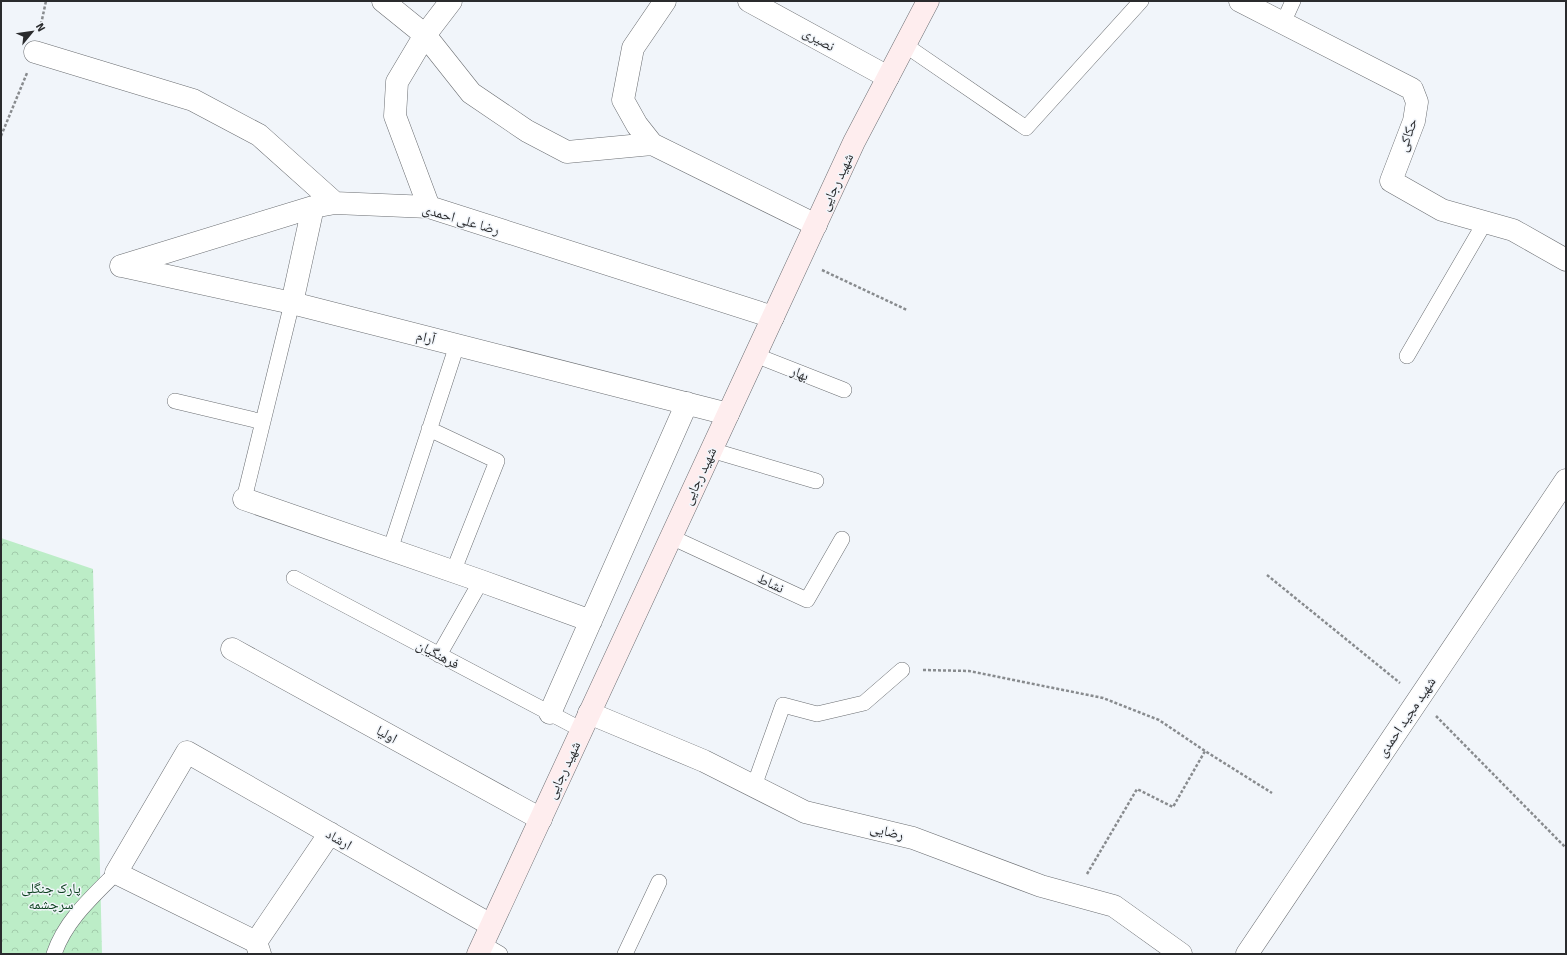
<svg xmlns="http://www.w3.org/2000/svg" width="1567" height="955" font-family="Signika,'Noto Naskh Arabic',sans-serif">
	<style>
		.park { fill: url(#park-crowns) }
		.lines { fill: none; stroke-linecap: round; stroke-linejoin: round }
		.lane-casing { stroke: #6b6e72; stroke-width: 16 }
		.street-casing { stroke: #6b6e72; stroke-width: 23 }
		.secondary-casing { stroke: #6b6e72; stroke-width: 23 }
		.path { stroke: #888b8e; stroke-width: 2.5; stroke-dasharray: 3 2; stroke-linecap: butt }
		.lane { stroke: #fff; stroke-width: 15 }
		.street { stroke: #fff; stroke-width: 22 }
		.secondary { stroke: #feedee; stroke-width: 22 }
		.labels { text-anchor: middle; stroke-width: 3; stroke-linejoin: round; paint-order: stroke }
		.street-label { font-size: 14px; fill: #2a2b2d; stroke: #f1f5fa }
		.park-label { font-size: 14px; fill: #0e4120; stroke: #f1f5fa }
	</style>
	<defs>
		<pattern id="park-crowns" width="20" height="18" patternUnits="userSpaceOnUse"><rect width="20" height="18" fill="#bcedc7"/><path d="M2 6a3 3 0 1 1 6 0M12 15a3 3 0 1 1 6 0" fill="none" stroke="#a2cbab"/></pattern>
	</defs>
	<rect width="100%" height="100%" fill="#f1f5fa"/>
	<path class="park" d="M 1,538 L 93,569 L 102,954 L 1,954 Z"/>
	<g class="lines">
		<defs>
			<path id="lane" d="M 1283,23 L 1293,1
				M 905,45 L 1026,128 L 1141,1
				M 755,355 L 844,390
				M 1407,356 L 1485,222
				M 175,401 L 263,422
				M 429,429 L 497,461 L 453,572
				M 711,450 L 816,481
				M 244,499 L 292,303
				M 671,537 L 807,600 L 842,539
				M 390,550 L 457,345
				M 294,578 L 582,730
				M 439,655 L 481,581
				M 754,786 L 783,705 L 817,714 L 864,703 L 902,670
				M 483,944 L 500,954
				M 54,954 C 65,921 92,897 116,873
				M 625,954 L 659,882"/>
			<path id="street" d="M 383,1 L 425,35 L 471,93 L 527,131 L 567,152 L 652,144
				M 665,1 L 633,48 L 623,100 L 637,125 L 652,144 L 816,225
				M 749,1 L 888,77
				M 1240,1 L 1412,89 L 1417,102 L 1414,121 L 1391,181 L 1442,210 L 1513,230 L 1566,260
				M 35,52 L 193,100 L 259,135 L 335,203
				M 429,207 L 395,116 L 397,82 L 425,35 L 451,1
				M 121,266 L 313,207 L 335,203 L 429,207 L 773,317
				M 122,266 L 292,303 L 728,414
				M 292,303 L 313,207
				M 244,499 L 481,581 L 591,621
				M 232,649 L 541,819
				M 550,713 L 687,403
				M 589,713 L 704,761 L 805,812 L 913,838 L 1041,886 L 1114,906 L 1181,954
				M 256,942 L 116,873 L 187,752 L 491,925
				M 260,954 L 256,942 L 330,833
				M 1247,954 L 1566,480"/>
			<path id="secondary" d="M 478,954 L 854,142 L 928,1"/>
		</defs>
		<use href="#lane" class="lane-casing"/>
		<use href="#street" class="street-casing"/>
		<use href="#secondary" class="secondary-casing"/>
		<path class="path" d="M 40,29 L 46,1
			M 1,136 L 27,73
			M 822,270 L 907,310
			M 1267,575 L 1400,683
			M 923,670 L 969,671 L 1103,698 L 1159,720 L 1205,751 L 1272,793
			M 1436,716 L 1566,848
			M 1087,874 L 1137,789 L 1173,807 L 1205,751"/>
		<use href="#lane" class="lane"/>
		<use href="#street" class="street"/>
		<use href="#secondary" class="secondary"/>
	</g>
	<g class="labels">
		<g class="street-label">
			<text transform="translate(819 39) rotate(29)" y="5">نصیری</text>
			<text transform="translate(1407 135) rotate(-71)" y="5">حکاکی</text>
			<text transform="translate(836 182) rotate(-65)" y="5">شهید رجایی</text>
			<text transform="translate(461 219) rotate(16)" y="5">رضا علی احمدی</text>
			<text transform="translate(426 337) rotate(14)" y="5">آرام</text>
			<text transform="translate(800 373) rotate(21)" y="5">بهار</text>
			<text transform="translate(699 476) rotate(-65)" y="5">شهید رجایی</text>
			<text transform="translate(771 583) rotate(25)" y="5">نشاط</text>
			<text transform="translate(438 654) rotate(28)" y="5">فرهنگیان</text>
			<text transform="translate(1406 717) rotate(-56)" y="5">شهید مجید احمدی</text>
			<text transform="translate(387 734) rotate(29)" y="5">اولیا</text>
			<text transform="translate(563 770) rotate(-65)" y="5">شهید رجایی</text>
			<text transform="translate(887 831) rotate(13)" y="5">رضایی</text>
			<text transform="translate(339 839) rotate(30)" y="5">ارشاد</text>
		</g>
		<g class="park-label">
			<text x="51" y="893">پارک جنگلی<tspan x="51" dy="16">سرچشمه</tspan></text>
		</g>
	</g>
	<rect width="1567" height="955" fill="none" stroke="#2a2b2d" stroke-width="4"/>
	<g transform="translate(32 32) rotate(61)" stroke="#f1f5fa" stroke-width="3" paint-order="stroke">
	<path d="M0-3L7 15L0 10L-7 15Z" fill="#2a2b2d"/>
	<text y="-6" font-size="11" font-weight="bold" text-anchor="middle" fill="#2a2b2d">N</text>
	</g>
</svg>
